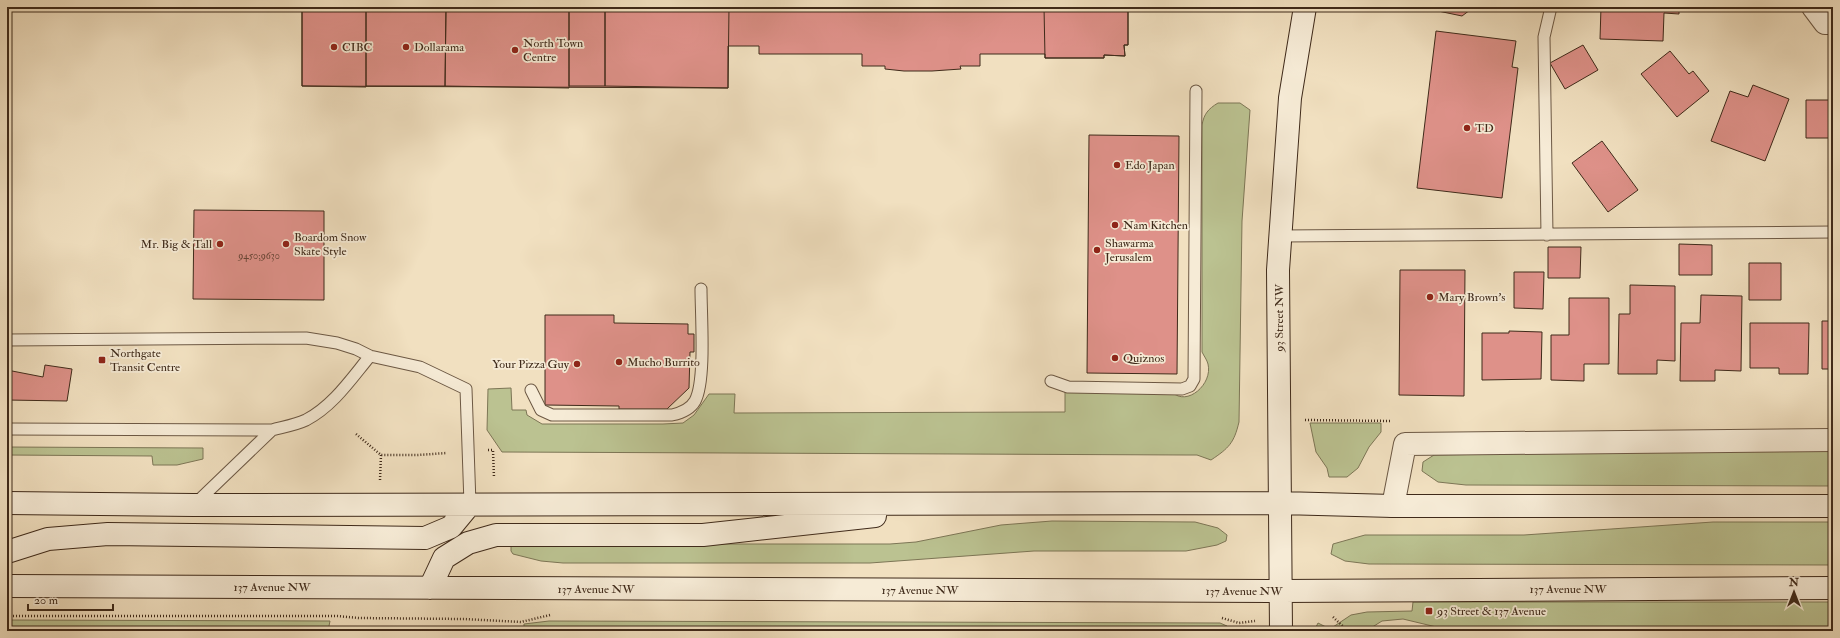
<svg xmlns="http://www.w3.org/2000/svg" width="1840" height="638" font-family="'IM FELL Double Pica',serif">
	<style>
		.green { fill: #bbc291; stroke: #7d7656 }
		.building { fill: #de9189; stroke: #3f2a1a }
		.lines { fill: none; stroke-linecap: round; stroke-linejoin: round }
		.lane-casing { stroke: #6c5844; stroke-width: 13 }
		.street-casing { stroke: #6c5844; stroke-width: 24 }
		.secondary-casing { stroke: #3f2a1a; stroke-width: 24 }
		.path { stroke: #3f2a1a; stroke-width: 2.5; stroke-dasharray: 1 2; stroke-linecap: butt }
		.lane { stroke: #f6ebd6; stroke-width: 11 }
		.street { stroke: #f6ebd6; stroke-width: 22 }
		.secondary { stroke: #f6ebd6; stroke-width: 22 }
		.poi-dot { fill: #8f2418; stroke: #f6ebd6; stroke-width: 1.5 }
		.labels { text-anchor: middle; stroke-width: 3.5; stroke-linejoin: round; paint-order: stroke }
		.number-label { font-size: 10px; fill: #674436 }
		.poi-label { font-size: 12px; fill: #3f2a1a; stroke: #f6ebd6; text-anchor: start }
		.street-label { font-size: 12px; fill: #3f2a1a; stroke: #f6ebd6 }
	</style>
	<rect width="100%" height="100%" fill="#f1e0c0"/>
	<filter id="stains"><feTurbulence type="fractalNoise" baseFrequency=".005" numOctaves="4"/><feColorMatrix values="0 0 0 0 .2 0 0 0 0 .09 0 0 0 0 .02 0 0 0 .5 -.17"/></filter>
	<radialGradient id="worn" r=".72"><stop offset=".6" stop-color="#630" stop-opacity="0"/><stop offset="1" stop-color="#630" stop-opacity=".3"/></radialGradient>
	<path class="green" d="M 1218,103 L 1240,103 L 1250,110 L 1242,221 L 1239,422 C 1234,443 1229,448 1211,460 L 1197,455 L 1186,455 L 502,452 L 487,430 L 488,389 L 511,388 L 512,410 L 526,410 L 527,415 L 542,424 L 663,424 L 683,423 L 694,415 L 709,394 L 735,394 L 734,413 L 1065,412 L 1065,392 L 1172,392 C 1187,407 1213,384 1208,364 C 1207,360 1204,356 1202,352 L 1202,125 C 1204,114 1208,109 1218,103 Z
		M 1310,423 L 1381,423 L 1381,432 L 1369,447 L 1358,468 L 1347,477 L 1329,477 L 1327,468 L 1316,452 Z
		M 7,447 L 203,448 L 203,459 L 177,465 L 153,465 L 152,456 L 7,455 Z
		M 1833,449 L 1833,486 L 1466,485 L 1438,482 L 1422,471 L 1423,462 L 1434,455 Z
		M 1052,521 L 1195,522 L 1218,528 L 1227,535 L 1226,541 L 1217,545 L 1186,551 L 1034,551 L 870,563 L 563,563 L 541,561 L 513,554 L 511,551 L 511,546 L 516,544 L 890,544 L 916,542 L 1001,525 Z
		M 1713,522 L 1833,522 L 1833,565 L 1369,564 L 1345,561 L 1331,554 L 1333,544 L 1365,535 L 1524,535 Z
		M 1413,602 L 1833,602 L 1833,631 L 1453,631 L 1403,619 L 1382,621 L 1366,631 L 1314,631 L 1318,623 L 1330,629 L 1351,615 L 1367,612 L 1412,611 Z
		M 7,620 L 330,621 L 328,631 L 7,631 Z
		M 549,621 L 1220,623 L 1227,626 L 1232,631 L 524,631 L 524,624 Z"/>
	<path class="building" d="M 302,7 L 1128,7 L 1128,45 L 1124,45 L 1125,56 L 1104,55 L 1104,58 L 1045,58 L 1045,54 L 980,54 L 980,66 L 960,66 L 961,69 L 932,71 L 904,71 L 885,69 L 885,66 L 862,66 L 862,54 L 759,54 L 759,46 L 728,46 L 728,88 L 302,86 Z
		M 302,7 L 366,7 L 366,87 L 302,86 Z
		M 366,7 L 446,7 L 445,86 L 366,86 Z
		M 446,7 L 569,7 L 569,88 L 445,86 Z
		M 569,7 L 605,7 L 605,86 L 569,86 Z
		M 605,7 L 729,7 L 728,88 L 605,86 Z
		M 1044,7 L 1128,7 L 1128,45 L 1124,45 L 1125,56 L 1104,55 L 1104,58 L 1045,58 Z
		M 1419,7 L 1471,7 L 1470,10 L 1462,16 Z
		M 1601,7 L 1679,7 L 1679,14 L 1664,13 L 1663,41 L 1600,39 Z
		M 1436,31 L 1516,41 L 1512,67 L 1518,68 L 1502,198 L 1417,188 Z
		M 1583,45 L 1598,70 L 1565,89 L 1550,63 Z
		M 1670,51 L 1689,74 L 1693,71 L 1709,91 L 1677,117 L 1641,74 Z
		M 1753,85 L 1789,99 L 1765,161 L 1711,141 L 1730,91 L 1748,97 Z
		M 1830,90 L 1833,90 L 1833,138 L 1806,138 L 1806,100 L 1830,100 Z
		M 1089,135 L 1179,136 L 1177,374 L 1087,373 Z
		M 1602,141 L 1638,190 L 1608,212 L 1572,163 Z
		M 194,210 L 324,211 L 324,300 L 193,299 Z
		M 1679,244 L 1712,245 L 1712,275 L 1679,275 Z
		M 1548,247 L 1581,247 L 1580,278 L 1548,278 Z
		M 1749,263 L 1781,263 L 1781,300 L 1749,300 Z
		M 1400,270 L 1465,270 L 1464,396 L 1399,395 Z
		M 1514,272 L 1544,272 L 1543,309 L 1514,308 Z
		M 1630,285 L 1675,286 L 1675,361 L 1657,360 L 1657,374 L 1618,374 L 1619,314 L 1630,314 Z
		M 1701,295 L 1742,296 L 1741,371 L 1715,370 L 1715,381 L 1680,381 L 1681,323 L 1700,323 Z
		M 1569,298 L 1609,298 L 1609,364 L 1584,364 L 1584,381 L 1551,380 L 1551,335 L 1569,335 Z
		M 545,315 L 614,315 L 614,323 L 688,324 L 688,334 L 694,334 L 694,352 L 690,352 L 689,388 L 667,409 L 619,409 L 619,406 L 545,405 Z
		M 1822,321 L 1833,321 L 1833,369 L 1822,369 Z
		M 1750,323 L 1809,323 L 1808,374 L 1779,374 L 1779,368 L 1750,368 Z
		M 1509,331 L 1542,332 L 1541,379 L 1482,380 L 1482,333 L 1509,333 Z
		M 45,365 L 72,369 L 67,401 L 7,400 L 7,370 L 43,377 Z"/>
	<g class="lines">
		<defs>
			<path id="lane" d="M 1547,235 L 1544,37 L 1551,7
				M 1281,236 L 1833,232
				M 7,340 L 306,338 L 337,343 L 356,349 L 370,356 L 420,367 L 466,389 L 470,504
				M 1051,381 L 1068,387 L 1182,389 L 1190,386 L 1194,379 L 1196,91
				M 531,390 L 541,410 L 552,415 L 672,415 C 681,413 690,410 695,401 C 706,381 701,315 701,289
				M 7,429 L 272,430 C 283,427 295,425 306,420 C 333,406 351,379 370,356
				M 195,504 L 272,430"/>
			<path id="street" d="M 1813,7 L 1825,23 L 1833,23
				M 1393,506 L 1405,444 L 1833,440"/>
			<path id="secondary" d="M 7,503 L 193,505 L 1281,503 L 1393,506 L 1833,506
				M 7,552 L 48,539 L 108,534 L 425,538 L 451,527 L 470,504
				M 7,586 L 1281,591 L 1833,588
				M 430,588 L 444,558 L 468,543 L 496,535 L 703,535 L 875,516
				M 1281,631 L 1278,270 L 1290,98 L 1305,7"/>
		</defs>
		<use href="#lane" class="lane-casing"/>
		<use href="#street" class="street-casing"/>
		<use href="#secondary" class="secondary-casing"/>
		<path class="path" d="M 1305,420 L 1392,421
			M 356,434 L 381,455 L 418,455 L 447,453
			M 488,450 L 493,450 L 494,478
			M 380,480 L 381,455
			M 7,616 L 337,616 L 359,618 L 464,619 L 521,622 L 550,615
			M 1333,617 L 1348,631
			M 1222,618 L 1239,623 L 1255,621"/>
		<use href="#lane" class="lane"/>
		<use href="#street" class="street"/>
		<use href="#secondary" class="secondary"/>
	</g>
	<g class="poi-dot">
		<circle cx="334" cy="47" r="4"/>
		<circle cx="406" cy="47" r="4"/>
		<circle cx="515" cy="50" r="4"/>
		<circle cx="1467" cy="128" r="4"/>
		<circle cx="1117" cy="165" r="4"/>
		<circle cx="1115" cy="225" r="4"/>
		<circle cx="220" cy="244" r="4"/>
		<circle cx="286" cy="244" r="4"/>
		<circle cx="1097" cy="250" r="4"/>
		<circle cx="1430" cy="297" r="4"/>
		<circle cx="1115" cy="358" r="4"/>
		<rect x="98" y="356" width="8" height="8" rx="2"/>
		<circle cx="619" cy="362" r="4"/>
		<circle cx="577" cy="364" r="4"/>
		<rect x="1425" y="607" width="8" height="8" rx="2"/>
	</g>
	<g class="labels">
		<g class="number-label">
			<text x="259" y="259">9450;9630</text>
		</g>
		<g class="poi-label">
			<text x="523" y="47">North Town<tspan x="523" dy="14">Centre</tspan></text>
			<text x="342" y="51">CIBC</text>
			<text x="414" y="51">Dollarama</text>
			<text x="1475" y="132">TD</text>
			<text x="1125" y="169">Edo Japan</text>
			<text x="1123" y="229">Nam Kitchen</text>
			<text x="294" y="241">Boardom Snow<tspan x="294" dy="14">Skate Style</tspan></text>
			<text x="1105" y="247">Shawarma<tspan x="1105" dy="14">Jerusalem</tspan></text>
			<text x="212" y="248" text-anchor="end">Mr. Big &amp; Tall</text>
			<text x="1438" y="301">Mary Brown's</text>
			<text x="110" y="357">Northgate<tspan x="110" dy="14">Transit Centre</tspan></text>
			<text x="1123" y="362">Quiznos</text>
			<text x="627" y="366">Mucho Burrito</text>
			<text x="569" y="368" text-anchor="end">Your Pizza Guy</text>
			<text x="1437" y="615">93 Street &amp; 137 Avenue</text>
		</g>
		<g class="street-label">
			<text transform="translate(1279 318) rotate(-90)" y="4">93 Street NW</text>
			<text x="272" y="591">137 Avenue NW</text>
			<text x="596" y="593">137 Avenue NW</text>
			<text x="1568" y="593">137 Avenue NW</text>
			<text x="920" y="594">137 Avenue NW</text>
			<text x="1244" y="595">137 Avenue NW</text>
		</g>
	</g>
	<rect width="1840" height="638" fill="none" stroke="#f1e0c0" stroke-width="24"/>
	<rect x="8" y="8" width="1824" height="622" fill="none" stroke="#3f2a1a" stroke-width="2"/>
	<rect x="12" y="12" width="1816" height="614" fill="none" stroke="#3f2a1a"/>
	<g transform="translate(1794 592)" stroke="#f6ebd6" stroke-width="3" paint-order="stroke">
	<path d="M0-3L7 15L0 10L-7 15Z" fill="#3f2a1a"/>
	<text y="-6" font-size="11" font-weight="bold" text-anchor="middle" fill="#3f2a1a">N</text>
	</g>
	<path d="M28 604v6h85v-6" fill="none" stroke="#3f2a1a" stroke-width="2"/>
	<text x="34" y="604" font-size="12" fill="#3f2a1a" stroke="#f6ebd6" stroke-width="3" paint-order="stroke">20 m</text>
	<rect width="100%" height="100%" filter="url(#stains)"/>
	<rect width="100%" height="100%" fill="url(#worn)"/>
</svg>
